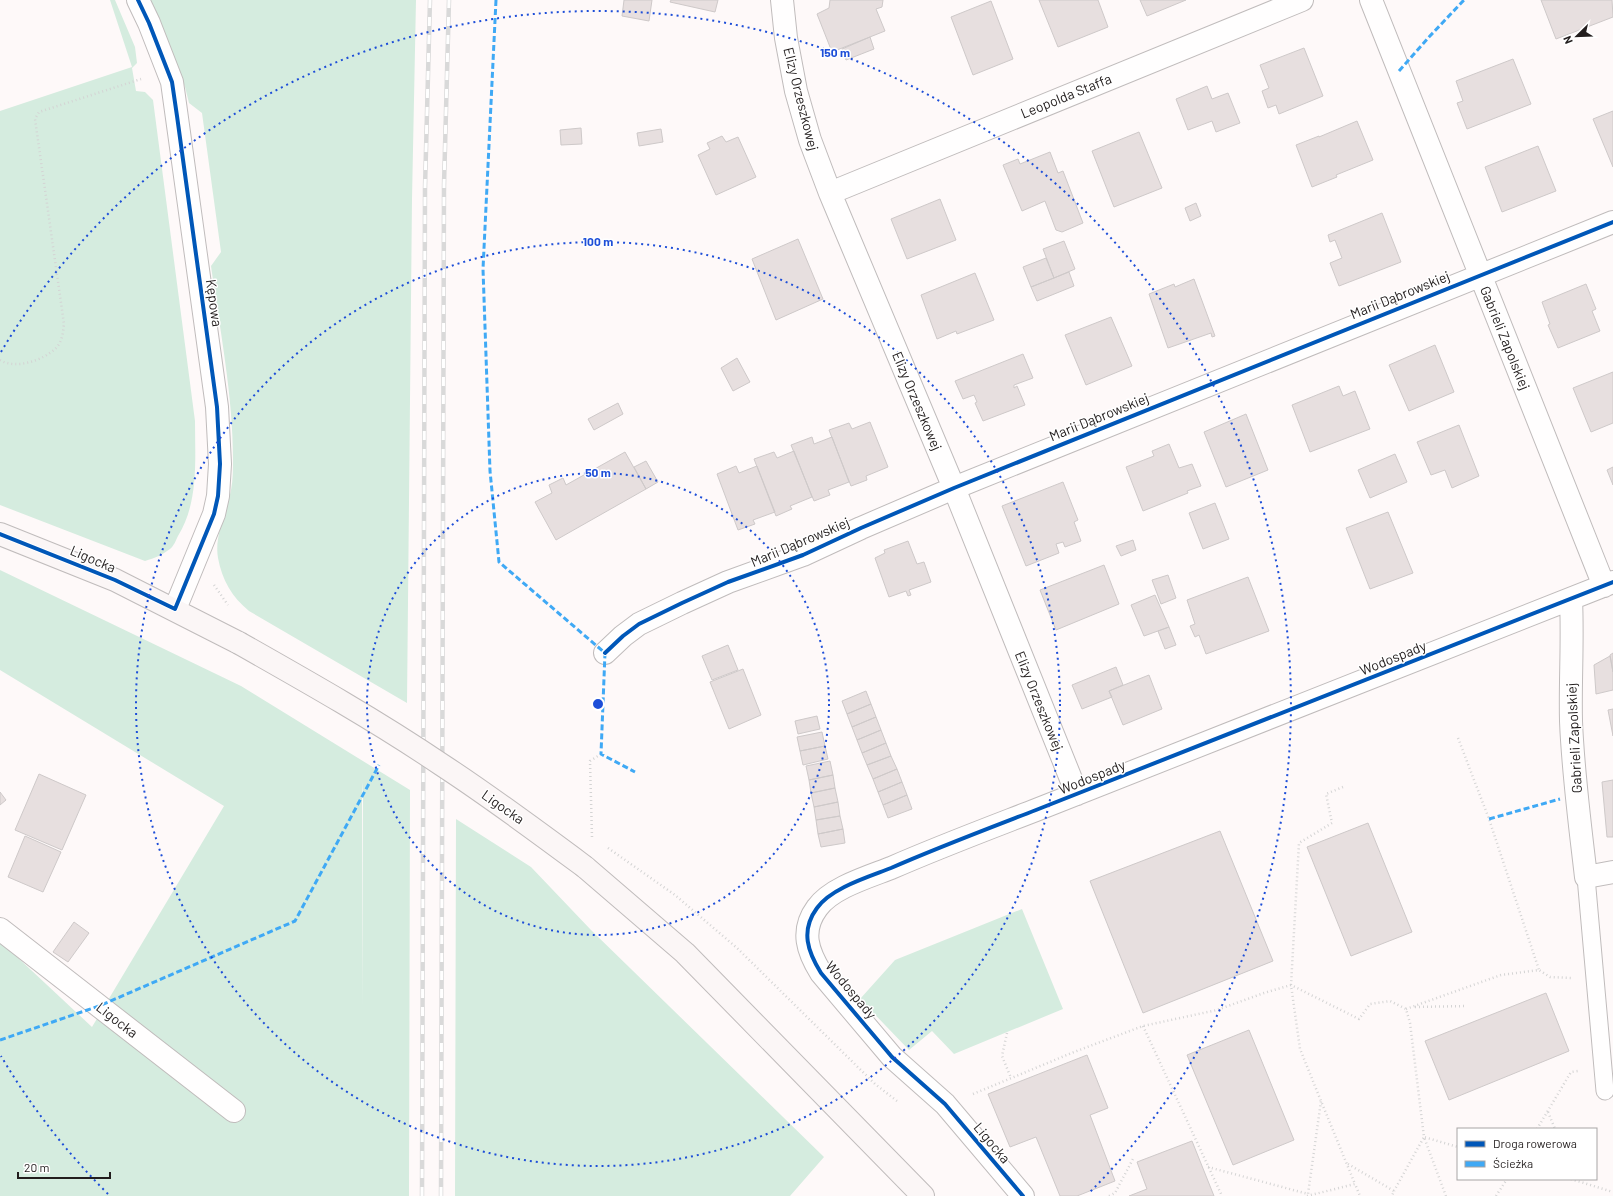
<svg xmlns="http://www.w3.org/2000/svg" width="1613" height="1196" font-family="Barlow,sans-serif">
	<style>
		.green { fill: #d5ecdf; fill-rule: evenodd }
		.building { fill: #e7dfdf; stroke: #cec9c9 }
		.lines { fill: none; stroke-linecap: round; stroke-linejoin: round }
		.lane-casing { stroke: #c0bcbc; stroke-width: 19 }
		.street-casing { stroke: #c0bcbc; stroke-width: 24 }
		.secondary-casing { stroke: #c0bcbc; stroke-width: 24 }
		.path { stroke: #d4d4d4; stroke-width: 2.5; stroke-dasharray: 1 3; stroke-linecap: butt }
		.lane { stroke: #fffefe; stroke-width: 17 }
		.street { stroke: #fffefe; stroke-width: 22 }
		.secondary { stroke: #fbf6f6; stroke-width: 22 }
		.rail-casing { stroke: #d9d9d9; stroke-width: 4.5 }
		.rail { stroke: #fff; stroke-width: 3; stroke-dasharray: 9; stroke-linecap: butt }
		.secondary-bridge-casing { stroke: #c0bcbc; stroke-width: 24; stroke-linecap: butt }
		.secondary-bridge { stroke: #fbf6f6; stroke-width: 22 }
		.quiet { stroke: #3fa9f5; stroke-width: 3; stroke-dasharray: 6 3; stroke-linecap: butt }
		.cycleway-casing { stroke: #fff; stroke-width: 6 }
		.cycleway { stroke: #0057b8; stroke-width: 4 }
		.ring { fill: none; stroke: #1d4ed8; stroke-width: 2; stroke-dasharray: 2 4 }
		.labels { text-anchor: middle; stroke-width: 3; stroke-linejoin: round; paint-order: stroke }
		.street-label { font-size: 14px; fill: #221d1d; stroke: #fff }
		.centre { fill: #1d4ed8; stroke: #fff; stroke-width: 2 }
		.ring-label { font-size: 12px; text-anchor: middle; font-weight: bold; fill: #1d4ed8; stroke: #fff; stroke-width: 3; stroke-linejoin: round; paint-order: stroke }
	</style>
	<rect width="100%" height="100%" fill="#fef9f9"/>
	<path class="green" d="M 110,0 L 115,0 L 135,47 L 137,63 L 132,68 L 136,91 L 145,92 L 153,100 L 195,421 C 195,460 199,502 178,536 C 176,540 174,546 170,549 C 162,555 155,558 145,561 L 0,505 L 0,111 L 132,67 Z
		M 149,0 L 416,0 L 412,199 L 407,703 L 249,611 C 232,597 222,580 218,558 C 214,535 227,512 231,490 C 233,480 233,469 233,459 C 233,396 220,330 211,266 L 221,252 L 202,113 L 189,103 L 185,87 Z
		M 0,570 L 241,686 L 410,790 L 409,1196 L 0,1196 L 0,941 L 92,1027 L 224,806 L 0,670 ZM 363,782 L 363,1009 L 362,798 Z
		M 456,819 L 531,867 L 591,930 L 824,1157 L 790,1196 L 455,1196 Z
		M 1022,909 L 1063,1009 L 954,1054 L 932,1031 L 909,1050 L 860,999 L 895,960 Z"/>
	<path class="building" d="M 624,0 L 652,0 L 649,21 L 622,16 Z
		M 671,0 L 718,0 L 715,12 L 670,2 Z
		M 830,0 L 883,0 L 882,7 L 876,9 L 885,31 L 832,52 L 817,14 L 829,8 Z
		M 1039,0 L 1098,0 L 1108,27 L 1058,47 Z
		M 1140,0 L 1186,0 L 1147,16 Z
		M 1541,0 L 1612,0 L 1613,17 L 1556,39 Z
		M 991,1 L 1013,59 L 973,75 L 951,17 Z
		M 870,37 L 874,49 L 846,60 L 842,49 Z
		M 1304,48 L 1323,96 L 1279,114 L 1276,105 L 1268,108 L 1262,91 L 1269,88 L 1260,65 Z
		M 1513,59 L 1531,104 L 1467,129 L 1457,103 L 1463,101 L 1456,81 Z
		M 1207,86 L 1212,99 L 1228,93 L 1240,123 L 1216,132 L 1212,121 L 1188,130 L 1176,99 Z
		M 1613,111 L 1613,167 L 1593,119 Z
		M 1357,121 L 1373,160 L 1336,175 L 1337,177 L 1312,187 L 1296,145 L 1319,136 L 1319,137 Z
		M 581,128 L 582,144 L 561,145 L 560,130 Z
		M 661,129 L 663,142 L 639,146 L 637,133 Z
		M 1139,132 L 1162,188 L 1114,207 L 1092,151 Z
		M 722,136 L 726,142 L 738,137 L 756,177 L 716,195 L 698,155 L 710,149 L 707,143 Z
		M 1538,146 L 1556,191 L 1502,212 L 1485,167 Z
		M 1050,152 L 1058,173 L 1063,171 L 1083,223 L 1062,232 L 1056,230 L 1045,201 L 1022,211 L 1003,165 L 1018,159 L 1020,164 Z
		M 940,199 L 956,240 L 907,259 L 891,219 Z
		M 1196,203 L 1201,216 L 1190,221 L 1185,208 Z
		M 1382,213 L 1401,262 L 1339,286 L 1330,263 L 1342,258 L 1335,240 L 1330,242 L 1328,235 Z
		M 798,239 L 823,299 L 776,320 L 752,259 Z
		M 1064,241 L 1075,269 L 1054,278 L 1043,249 Z
		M 1046,258 L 1054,278 L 1031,287 L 1023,267 Z
		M 1069,272 L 1074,286 L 1037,301 L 1031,287 Z
		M 975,273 L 994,320 L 957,334 L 956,331 L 937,339 L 921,295 Z
		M 1194,279 L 1215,336 L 1212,337 L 1211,333 L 1168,348 L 1149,294 L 1174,284 L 1175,287 Z
		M 1586,284 L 1596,309 L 1592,311 L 1600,331 L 1558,348 L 1548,325 L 1550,324 L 1542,302 Z
		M 1111,317 L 1132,366 L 1086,385 L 1065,335 Z
		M 1435,345 L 1454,392 L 1409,411 L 1389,365 Z
		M 1023,354 L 1033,378 L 1014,385 L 1014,388 L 1017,386 L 1025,405 L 983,421 L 975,403 L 977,402 L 974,395 L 963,399 L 955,381 Z
		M 737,358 L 750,382 L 733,391 L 721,368 Z
		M 1613,372 L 1613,423 L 1591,432 L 1573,388 Z
		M 1339,386 L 1343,396 L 1355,391 L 1370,429 L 1310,452 L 1292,405 Z
		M 618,403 L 623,414 L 594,430 L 588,419 Z
		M 1246,414 L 1268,470 L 1226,487 L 1204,432 Z
		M 870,422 L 888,467 L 866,476 L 867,480 L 851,486 L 829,430 L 849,423 L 852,429 Z
		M 1459,425 L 1479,476 L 1452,488 L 1445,470 L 1431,475 L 1417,442 Z
		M 812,437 L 814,444 L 832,437 L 849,482 L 828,490 L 830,495 L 814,501 L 791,445 Z
		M 1169,444 L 1179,468 L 1192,464 L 1201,486 L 1187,491 L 1188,493 L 1143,511 L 1126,467 L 1154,456 L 1152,451 Z
		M 794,451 L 812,497 L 790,506 L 792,509 L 776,516 L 754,459 L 774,452 L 777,458 Z
		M 625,452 L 646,489 L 556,540 L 535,502 L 552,493 L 549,485 L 563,478 L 566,485 Z
		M 1395,454 L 1407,482 L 1370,498 L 1358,470 Z
		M 646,461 L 658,482 L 646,489 L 634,467 Z
		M 736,466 L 739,473 L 757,466 L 775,512 L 753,520 L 755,524 L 738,530 L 717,474 Z
		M 1613,467 L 1613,485 L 1607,470 Z
		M 1063,482 L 1078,520 L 1074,522 L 1081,541 L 1065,547 L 1063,542 L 1056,544 L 1059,553 L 1026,566 L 1002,506 Z
		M 1215,503 L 1229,539 L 1203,549 L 1189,513 Z
		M 1388,512 L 1413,573 L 1370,589 L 1346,528 Z
		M 1133,540 L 1136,550 L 1121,556 L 1116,546 Z
		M 908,541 L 917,564 L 924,562 L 931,582 L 909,590 L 911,595 L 908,596 L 906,591 L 889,597 L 875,558 L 885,553 L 884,550 Z
		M 1104,565 L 1119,604 L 1056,630 L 1040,590 Z
		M 1168,575 L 1176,598 L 1161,604 L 1152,580 Z
		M 1248,577 L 1269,631 L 1206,654 L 1199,635 L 1195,637 L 1190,626 L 1195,624 L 1187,600 Z
		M 1155,595 L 1169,627 L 1144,636 L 1131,605 Z
		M 1169,627 L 1176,645 L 1165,649 L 1158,631 Z
		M 728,645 L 738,670 L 712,680 L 702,656 Z
		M 1613,653 L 1613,672 L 1610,655 Z
		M 1610,656 L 1613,672 L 1613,690 L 1596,694 L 1594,665 Z
		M 1116,667 L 1123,685 L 1109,691 L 1112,697 L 1082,709 L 1072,685 Z
		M 743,669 L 761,715 L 729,729 L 710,682 Z
		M 1149,675 L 1162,709 L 1123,725 L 1109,691 Z
		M 866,691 L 871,704 L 847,714 L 842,701 Z
		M 871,704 L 876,717 L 852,727 L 847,714 Z
		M 1613,709 L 1613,736 L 1608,710 Z
		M 817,716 L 820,729 L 798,734 L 795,721 Z
		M 876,717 L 881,730 L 857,740 L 852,727 Z
		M 881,730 L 886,743 L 862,753 L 857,740 Z
		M 822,732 L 825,746 L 800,751 L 797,737 Z
		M 886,743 L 891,756 L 867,765 L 862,753 Z
		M 825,746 L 828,759 L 803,765 L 800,751 Z
		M 891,756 L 897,769 L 873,779 L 867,765 Z
		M 830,761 L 833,775 L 809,780 L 806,766 Z
		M 897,769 L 902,782 L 878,792 L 873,779 Z
		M 39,774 L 86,795 L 62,850 L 15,830 Z
		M 833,775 L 835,788 L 811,793 L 809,780 Z
		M 1613,780 L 1613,837 L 1607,837 L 1602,782 Z
		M 902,782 L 907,795 L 883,805 L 878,792 Z
		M 835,788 L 838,802 L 814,807 L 811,793 Z
		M 0,792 L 6,800 L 0,805 Z
		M 907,795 L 912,809 L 888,818 L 883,805 Z
		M 838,802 L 840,816 L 816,820 L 814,807 Z
		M 840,816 L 843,829 L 818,834 L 816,820 Z
		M 1368,823 L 1412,932 L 1351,956 L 1307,847 Z
		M 843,829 L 845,843 L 821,847 L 818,834 Z
		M 1220,831 L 1273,961 L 1143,1013 L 1090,881 Z
		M 25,836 L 61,852 L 43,892 L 8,877 Z
		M 74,922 L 89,933 L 68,962 L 53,952 Z
		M 1546,993 L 1569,1051 L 1449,1100 L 1425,1041 Z
		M 1249,1030 L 1294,1140 L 1233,1165 L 1187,1055 Z
		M 1087,1055 L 1108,1108 L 1090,1115 L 1115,1181 L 1077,1196 L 1060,1196 L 1036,1137 L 1010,1147 L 988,1094 Z
		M 1192,1141 L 1214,1196 L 1129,1196 L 1147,1189 L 1137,1162 Z"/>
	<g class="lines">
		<defs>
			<path id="lane" d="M 1586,877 L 1605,1091"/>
			<path id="street" d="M 138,0 L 149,23 L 172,82 L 217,407 L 220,464 L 218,496 L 214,514 L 175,609
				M 782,0 L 786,38 L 796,91 L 810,140 L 830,193 L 954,488 L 1077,794
				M 1371,0 L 1604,586
				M 830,193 L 1302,0
				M 1571,599 C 1573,640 1570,681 1571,721 C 1573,773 1580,825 1586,877 L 1613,872
				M 605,653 L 623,636 L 639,624 L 682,603 L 728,582 L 803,555 L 861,528 L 954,488 L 1613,222
				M 0,929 L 234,1111
				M 1023,1196 L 945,1104 L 892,1057 L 821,973 C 808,952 800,931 817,908 C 831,888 868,877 891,868 C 939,847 987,829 1036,810 L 1613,582"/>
			<path id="secondary" d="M 0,534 L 115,580 L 239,643
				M 585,867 L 685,953 L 923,1196"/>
		</defs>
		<use href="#lane" class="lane-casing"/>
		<use href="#street" class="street-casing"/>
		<use href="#secondary" class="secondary-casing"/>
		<path class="path" d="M 0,360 C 16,370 44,360 56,348 C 62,342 63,333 64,324 L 35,119 L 39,112 L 141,79
			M 214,585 L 228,605
			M 1458,738 L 1489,819 L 1539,970
			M 1343,787 L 1326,794 L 1332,823 L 1299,843 L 1291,985 L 1359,1019 L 1370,1004 L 1390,1001 L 1406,1009 L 1410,1023 L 1424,1137 L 1394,1191
			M 592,837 L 590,761 L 601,754
			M 608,848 L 675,895 L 737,948 L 875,1084 L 897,1101
			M 1415,1007 L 1467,1006
			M 1406,1009 L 1501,975 L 1539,970 L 1550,977 L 1571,978
			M 1143,1026 L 1222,1196
			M 1007,1033 L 1002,1056 L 1011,1078
			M 973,1094 L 1074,1052 L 1143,1026 L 1217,1010 L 1264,993 L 1291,985 L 1300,1049 L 1321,1101
			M 1548,1112 L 1555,1129
			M 1537,1129 L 1571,1072 L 1578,1071
			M 1348,1164 L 1394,1191 L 1392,1196
			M 1208,1167 L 1308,1194 L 1321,1101 L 1355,1184
			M 1571,1179 L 1613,1192
			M 1109,1196 L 1115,1193 L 1134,1157
			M 1307,1196 L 1355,1184 L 1360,1196
			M 1446,1196 L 1424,1137 L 1458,1147
			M 1496,1196 L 1507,1179"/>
		<use href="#lane" class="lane"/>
		<use href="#street" class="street"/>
		<use href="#secondary" class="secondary"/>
		<defs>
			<path id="rail" d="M 422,1196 L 425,188 L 430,0
				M 441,1196 L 444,185 L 449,0"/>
		</defs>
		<use href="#rail" class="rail-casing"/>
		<use href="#rail" class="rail"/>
		<defs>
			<path id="secondary-bridge" d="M 239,643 C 308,682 377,721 442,765 C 491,797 538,832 585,867"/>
		</defs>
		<use href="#secondary-bridge" class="secondary-bridge-casing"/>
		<use href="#secondary-bridge" class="secondary-bridge"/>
		<path class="quiet" d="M 496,0 L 483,269 L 490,471 L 499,562 L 605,653 L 601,754 L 635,772
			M 1399,71 L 1429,37 L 1464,0
			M 1489,819 L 1560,799
			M 0,1040 L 99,1006 L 295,921 L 379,765"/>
		<defs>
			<path id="cycleway" d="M 0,534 L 115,580 L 175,609 L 214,514 L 218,496 L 220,464 L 217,407 L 177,116 L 172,82 L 149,23 L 138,0
				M 605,653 L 623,636 L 639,624 L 682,603 L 728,582 L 803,555 L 861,528 L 954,488 L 1613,222
				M 1023,1196 L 945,1104 L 892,1057 L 821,973 C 808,952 800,931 817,908 C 831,888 868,877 891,868 C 939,847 987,829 1036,810 L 1613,582"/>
		</defs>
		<use href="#cycleway" class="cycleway-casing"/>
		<use href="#cycleway" class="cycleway"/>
	</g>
	<g class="ring">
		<circle cx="598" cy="704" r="231"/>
		<circle cx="598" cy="704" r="462"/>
		<path d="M108 1194A693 693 0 0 1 1 1056M1 352A693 693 0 1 1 1088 1194"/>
	</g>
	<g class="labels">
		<g class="street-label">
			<text transform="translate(1066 96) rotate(-22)" y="5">Leopolda Staffa</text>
			<text transform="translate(801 99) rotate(76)" y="5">Elizy Orzeszkowej</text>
			<text transform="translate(1400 295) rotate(-22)" y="5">Marii Dąbrowskiej</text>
			<text transform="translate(214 303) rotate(82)" y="5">Kępowa</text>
			<text transform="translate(1505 338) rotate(68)" y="5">Gabrieli Zapolskiej</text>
			<text transform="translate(917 401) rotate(67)" y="5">Elizy Orzeszkowej</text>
			<text transform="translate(1099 417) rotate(-22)" y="5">Marii Dąbrowskiej</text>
			<text transform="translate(800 542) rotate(-23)" y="5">Marii Dąbrowskiej</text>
			<text transform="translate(93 559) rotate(23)" y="5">Ligocka</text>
			<text transform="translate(1393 658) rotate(-22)" y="5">Wodospady</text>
			<text transform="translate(1039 701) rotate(68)" y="5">Elizy Orzeszkowej</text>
			<text transform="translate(1574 738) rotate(-93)" y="5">Gabrieli Zapolskiej</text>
			<text transform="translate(1092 777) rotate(-22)" y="5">Wodospady</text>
			<text transform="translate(503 807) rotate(35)" y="5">Ligocka</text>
			<text transform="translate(851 990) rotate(50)" y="5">Wodospady</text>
			<text transform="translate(117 1020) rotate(38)" y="5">Ligocka</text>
			<text transform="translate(992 1143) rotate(50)" y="5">Ligocka</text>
		</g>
	</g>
	<circle cx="598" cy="704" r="6" class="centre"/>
	<g class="ring-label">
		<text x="835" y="57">150 m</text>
		<text x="598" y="246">100 m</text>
		<text x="598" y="477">50 m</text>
	</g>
	<rect x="1457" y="1128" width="140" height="52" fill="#ffffff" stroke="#a7a5a5"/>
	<rect x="1465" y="1141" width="20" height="6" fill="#0057b8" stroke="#a7a5a5"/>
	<text x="1493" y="1148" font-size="12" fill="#221d1d">Droga rowerowa</text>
	<rect x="1465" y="1161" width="20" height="6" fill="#3fa9f5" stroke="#a7a5a5"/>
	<text x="1493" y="1168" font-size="12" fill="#221d1d">Ścieżka</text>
	<g transform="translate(1577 36) rotate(247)" stroke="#ffffff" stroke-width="3" paint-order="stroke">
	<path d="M0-3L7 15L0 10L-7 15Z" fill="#221d1d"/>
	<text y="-6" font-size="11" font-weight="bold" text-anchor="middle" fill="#221d1d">N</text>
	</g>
	<path d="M18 1172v6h92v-6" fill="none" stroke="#221d1d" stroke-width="2"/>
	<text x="24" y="1172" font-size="12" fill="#221d1d" stroke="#ffffff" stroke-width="3" paint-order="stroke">20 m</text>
</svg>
